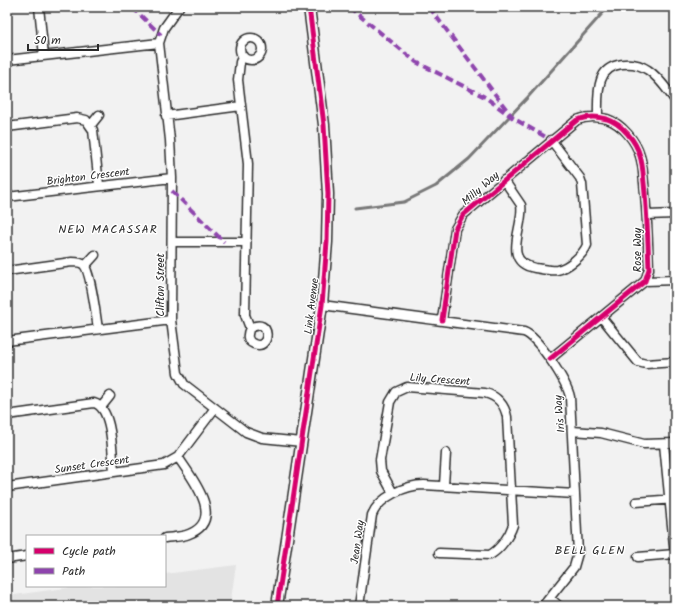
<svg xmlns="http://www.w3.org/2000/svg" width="682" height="613" font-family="Kalam,sans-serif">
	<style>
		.built { fill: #e3e3e3 }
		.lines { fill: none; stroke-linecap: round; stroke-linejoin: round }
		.stream { stroke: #787878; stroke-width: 3 }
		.minor-casing { stroke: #2b2b2b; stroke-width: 11 }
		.tertiary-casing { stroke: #2b2b2b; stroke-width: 13 }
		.minor { stroke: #fff; stroke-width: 8 }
		.tertiary { stroke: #fff; stroke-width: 10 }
		.quiet { stroke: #8e44ad; stroke-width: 4; stroke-dasharray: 8 4; stroke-linecap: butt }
		.cycleway-casing { stroke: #fff; stroke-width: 8 }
		.cycleway { stroke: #d6006c; stroke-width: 5 }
		.labels { text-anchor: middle; stroke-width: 3; stroke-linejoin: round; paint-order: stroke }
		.street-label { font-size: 11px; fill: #2b2b2b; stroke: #fff }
		.neighbourhood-label { font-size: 12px; letter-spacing: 1px; fill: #2b2b2b; stroke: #fff }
	</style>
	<rect width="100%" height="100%" fill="#f2f2f2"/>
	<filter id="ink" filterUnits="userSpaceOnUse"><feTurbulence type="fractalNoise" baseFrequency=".025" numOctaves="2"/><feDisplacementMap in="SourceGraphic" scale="8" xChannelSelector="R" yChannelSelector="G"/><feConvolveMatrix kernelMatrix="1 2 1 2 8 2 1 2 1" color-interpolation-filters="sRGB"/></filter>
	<g filter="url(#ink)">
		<path class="built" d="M 236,565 L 230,606 L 7,606 L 7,596 L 80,586 L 165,586 L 165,574 Z"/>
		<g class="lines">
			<path class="stream" d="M 355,208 L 404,202 L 436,186 L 469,159 L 528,97 L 608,7"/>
			<defs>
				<path id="minor" d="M 39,7 L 44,56
					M 179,7 L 164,28 L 159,43 L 170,140 L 172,178 L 171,320 L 178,373 L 184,384 L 246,432 L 262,438 L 302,442
					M240 49a11 11 0 1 1 22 0a11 11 0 1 1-22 0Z
					M 243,56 L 240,62 L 238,80 L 248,164 L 245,315 L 250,328 C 247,334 246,341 254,344 C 271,351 272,316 250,328
					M 7,60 L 159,43
					M 166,116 L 241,106
					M 598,117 C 598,105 597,91 601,80 C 607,61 634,60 648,70 C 659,77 667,90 675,100
					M 91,125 L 99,115
					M 7,127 L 77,118 L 86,120 L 93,130 L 99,185
					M 504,180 L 521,205 C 525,226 500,262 535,268 C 542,269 550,271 557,270 C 568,268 583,255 587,245 L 582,184 L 580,178 L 551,140
					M 7,197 L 172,178
					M 647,215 L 675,214
					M 172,242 L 246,242
					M 85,266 L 95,255
					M 7,271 L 72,262 C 76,262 81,262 84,265 C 91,273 96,316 98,329
					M 645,281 L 675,280
					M 322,305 L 524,332 C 538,337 567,382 570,397 L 578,553 L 574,567 L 543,606
					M 602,318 L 638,362 L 646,364 L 675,362
					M 442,320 L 455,229 L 463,215 L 577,120 C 587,116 596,116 607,119 C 622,124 636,141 640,156 C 643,165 643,175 644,183 C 647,212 648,240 649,269 L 645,281 L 550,359
					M 7,341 L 171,320
					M 102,406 L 110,396
					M 7,415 L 94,403 C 113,408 112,454 114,471
					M 572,431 L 601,433 L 644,444 L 675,443
					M 664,444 L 675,556
					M 444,485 L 446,453
					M 7,487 L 164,465 L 178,457 L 215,408
					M 393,493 L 381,471 L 380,460 L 390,402 L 396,392 L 407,387 L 485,393 C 497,396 505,405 507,417 L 513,525 C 509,537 500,549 490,555 L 439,553
					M 636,502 L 675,499
					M 165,538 C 173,537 182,537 189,534 C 227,519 190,476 178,457
					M 638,557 L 675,554
					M 7,559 L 27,556
					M 550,598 L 559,606
					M 359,606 L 372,515 C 379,497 406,485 424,485 L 575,494"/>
				<path id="tertiary" d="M 277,606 L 322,305 L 327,242 L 328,194 L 324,125 L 309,7"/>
			</defs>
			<use href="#minor" class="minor-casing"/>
			<use href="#tertiary" class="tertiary-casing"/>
			<use href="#minor" class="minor"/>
			<use href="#tertiary" class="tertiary"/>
			<path class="quiet" d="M 132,7 L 161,35
				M 349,7 L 416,62 L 485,97 L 513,118
				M 429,7 L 513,118 L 551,140
				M 172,191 L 224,242"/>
			<defs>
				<path id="cycleway" d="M 442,320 L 455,229 L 463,215 L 577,120 C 587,116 596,116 607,119 C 622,124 636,141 640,156 C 643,165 643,175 644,183 C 647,212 648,240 649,269 L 645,281 L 550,359
					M 277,606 L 322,305 L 327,242 L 328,194 L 324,125 L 309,7"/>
			</defs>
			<use href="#cycleway" class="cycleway-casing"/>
			<use href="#cycleway" class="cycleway"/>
		</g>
	</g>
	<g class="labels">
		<g class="street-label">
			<text transform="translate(88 176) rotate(-7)" y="4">Brighton Crescent</text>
			<text transform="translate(480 188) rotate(-41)" y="4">Milly Way</text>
			<text transform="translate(637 250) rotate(-90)" y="4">Rose Way</text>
			<text transform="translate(160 285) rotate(-90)" y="4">Clifton Street</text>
			<text transform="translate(311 306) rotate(-83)" y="4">Link Avenue</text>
			<text transform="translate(440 379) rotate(4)" y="4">Lily Crescent</text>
			<text transform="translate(559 414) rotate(-95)" y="4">Iris Way</text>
			<text transform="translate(92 464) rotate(-8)" y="4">Sunset Crescent</text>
			<text transform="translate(357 542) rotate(-82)" y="4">Jean Way</text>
		</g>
		<g class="neighbourhood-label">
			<text x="108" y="233">NEW MACASSAR</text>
			<text x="590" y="554">BELL GLEN</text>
		</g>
	</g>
	<rect width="682" height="613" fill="none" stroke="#fff" stroke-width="24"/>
	<rect x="12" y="12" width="658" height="589" fill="none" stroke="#2b2b2b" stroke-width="1.5" filter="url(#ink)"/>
	<rect x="26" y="535" width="140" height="52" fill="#ffffff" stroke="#aaaaaa"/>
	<rect x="34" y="548" width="20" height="6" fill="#d6006c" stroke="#aaaaaa"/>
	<text x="62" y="555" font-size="12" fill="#2b2b2b">Cycle path</text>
	<rect x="34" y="568" width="20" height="6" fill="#8e44ad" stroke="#aaaaaa"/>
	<text x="62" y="575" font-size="12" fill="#2b2b2b">Path</text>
	<path d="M28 44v6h70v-6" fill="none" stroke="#2b2b2b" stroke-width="2"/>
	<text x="34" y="44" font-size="12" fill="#2b2b2b" stroke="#ffffff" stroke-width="3" paint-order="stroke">50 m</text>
</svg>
